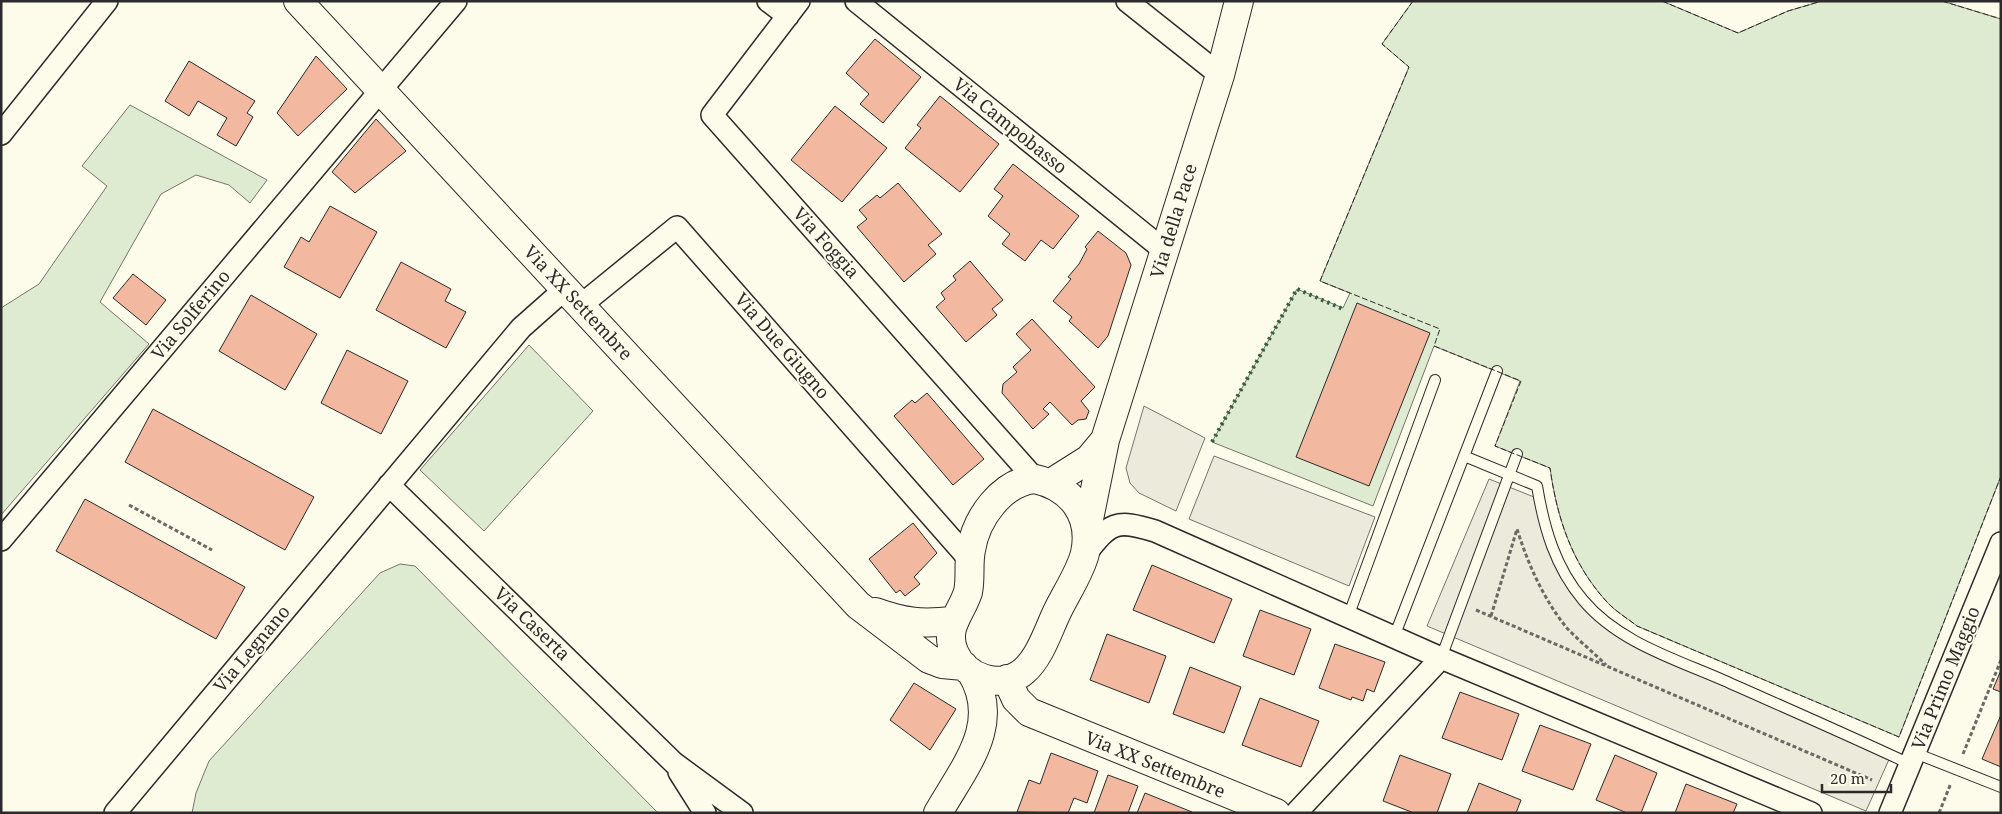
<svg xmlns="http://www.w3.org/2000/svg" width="2002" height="814" font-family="'Noto Serif',serif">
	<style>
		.green { fill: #deebd1; stroke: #74746e }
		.parking { fill: #eceadb; stroke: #74746e }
		.building { fill: #f2b8a0; stroke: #2b2b2b }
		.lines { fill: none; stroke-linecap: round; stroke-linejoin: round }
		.lane-casing { stroke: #2b2b2b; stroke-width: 12 }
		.street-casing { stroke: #2b2b2b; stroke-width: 24 }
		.secondary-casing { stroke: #2b2b2b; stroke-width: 30 }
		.path { stroke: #6a6964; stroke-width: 3; stroke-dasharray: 4 2.5; stroke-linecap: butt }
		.lane { stroke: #fdfbea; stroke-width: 10 }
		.street { stroke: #fdfbea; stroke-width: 21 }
		.secondary { stroke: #fdfbea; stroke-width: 28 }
		.hedge { stroke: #34623c; stroke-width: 4; stroke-dasharray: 2.5 4; stroke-linecap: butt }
		.fence { stroke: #2b2b2b; stroke-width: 1; stroke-dasharray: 6 2.5; stroke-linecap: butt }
		.labels { text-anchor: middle; stroke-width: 4; stroke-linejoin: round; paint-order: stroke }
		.street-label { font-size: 18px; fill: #2b2b2b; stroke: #fdfbea }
	</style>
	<rect width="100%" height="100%" fill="#fdfbea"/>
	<path class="green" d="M 1413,1 L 1662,1 L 1738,33 L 1788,11 L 1822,1 L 1942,1 L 2001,19 L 2001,476 L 1899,737 L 1637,626 C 1627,618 1615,611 1607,602 C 1572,564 1557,518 1550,468 L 1495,446 L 1520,381 L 1434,346 L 1373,506 L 1212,442 L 1297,289 L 1343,308 L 1350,293 L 1320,281 L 1409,67 L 1382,44 Z
		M 130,105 L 267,180 L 250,203 L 229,185 L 196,175 L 161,194 L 100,302 L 149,344 L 1,515 L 1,308 L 39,284 L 107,186 L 82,166 Z
		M 529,345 L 593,411 L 484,531 L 420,470 Z
		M 400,564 L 415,566 L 658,813 L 192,813 L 196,793 L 209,761 L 380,573 Z"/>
	<path class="parking" d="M 1144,406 L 1205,438 L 1176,511 L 1139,493 L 1130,483 L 1126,468 Z
		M 1214,456 L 1375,517 L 1349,586 L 1189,519 Z
		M 1489,479 L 1539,499 L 1551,547 L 1583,601 L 1628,638 L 1891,755 L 1866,811 L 1427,626 Z"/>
	<path class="building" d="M 875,39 L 921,77 L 883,123 L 860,104 L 869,94 L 846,73 Z
		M 316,56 L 347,89 L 298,136 L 277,113 Z
		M 189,61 L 255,101 L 247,113 L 253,117 L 236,146 L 217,135 L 227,118 L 198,101 L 189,116 L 165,101 Z
		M 940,96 L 999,144 L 960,192 L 905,148 L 921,128 L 917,125 Z
		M 835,106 L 887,148 L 842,202 L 791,160 Z
		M 376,119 L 406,151 L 355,193 L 332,172 Z
		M 1013,164 L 1079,216 L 1053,249 L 1041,240 L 1025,261 L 1002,244 L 1010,234 L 988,216 L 1003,196 L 994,189 Z
		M 898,183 L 942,234 L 928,245 L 936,254 L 904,282 L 857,227 L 867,219 L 859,210 L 877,195 L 880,198 Z
		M 330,206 L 377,232 L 340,298 L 284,267 L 301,237 L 309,242 Z
		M 1098,231 L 1126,253 L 1131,265 L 1108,336 L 1098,348 L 1069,321 L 1072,317 L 1053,301 L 1071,279 L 1068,277 L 1079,264 L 1087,249 L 1085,247 Z
		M 970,261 L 1003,300 L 992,309 L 997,315 L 966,342 L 936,307 L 945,299 L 941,293 L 956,280 L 953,276 Z
		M 401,262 L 451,289 L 445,301 L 466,312 L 446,348 L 376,310 Z
		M 133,274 L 166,300 L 146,325 L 113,298 Z
		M 251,295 L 317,334 L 285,390 L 219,351 Z
		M 1357,303 L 1430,333 L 1369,486 L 1296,457 Z
		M 1032,319 L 1095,387 L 1081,401 L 1089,411 L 1086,419 L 1078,420 L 1072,425 L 1050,402 L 1043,409 L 1049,414 L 1033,429 L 1002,393 L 1003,384 L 1017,372 L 1013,367 L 1031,350 L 1016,334 Z
		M 347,350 L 408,381 L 381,434 L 321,403 Z
		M 927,393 L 984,459 L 953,485 L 894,416 L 912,400 L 915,403 Z
		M 153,409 L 314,497 L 285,550 L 125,462 Z
		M 85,499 L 245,587 L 216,639 L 56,551 Z
		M 913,523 L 937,553 L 914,577 L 920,584 L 905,596 L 900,590 L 896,593 L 869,559 Z
		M 1152,565 L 1232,599 L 1214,643 L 1133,610 Z
		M 1260,610 L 1311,629 L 1294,675 L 1243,656 Z
		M 1107,634 L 1166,656 L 1149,703 L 1090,680 Z
		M 1335,644 L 1385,662 L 1374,692 L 1367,689 L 1363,701 L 1352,697 L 1351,700 L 1319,688 Z
		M 1190,667 L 1241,687 L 1224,733 L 1173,714 Z
		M 2001,670 L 2001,692 L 1993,689 Z
		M 914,683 L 956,709 L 930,750 L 890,720 Z
		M 1460,692 L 1519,714 L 1502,760 L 1442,738 Z
		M 1260,698 L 1319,721 L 1301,767 L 1242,745 Z
		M 2001,715 L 2001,767 L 1982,759 Z
		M 1540,725 L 1591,744 L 1573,790 L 1522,771 Z
		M 1051,753 L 1098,771 L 1087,803 L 1074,798 L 1068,813 L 1017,812 L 1029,780 L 1040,784 Z
		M 1400,755 L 1451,774 L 1437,813 L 1414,813 L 1383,801 Z
		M 1615,755 L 1657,773 L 1641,813 L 1627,813 L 1596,800 Z
		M 1108,775 L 1138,786 L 1128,813 L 1094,813 Z
		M 1479,783 L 1521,800 L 1516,813 L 1467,813 Z
		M 1686,784 L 1737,804 L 1733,813 L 1675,813 Z
		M 1145,793 L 1192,812 L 1192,813 L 1137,813 Z"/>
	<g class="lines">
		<defs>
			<path id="lane" d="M 1464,456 L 1537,486 C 1544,528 1555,567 1583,600 C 1618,642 1675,659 1723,680 C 1786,708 1848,735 1910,764
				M 1348,617 L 1435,380
				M 1394,637 L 1497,371
				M 1441,658 L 1517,454
				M 1915,753 L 2001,787"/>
			<path id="street" d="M 768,1 L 788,16
				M 799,1 L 712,115 L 1035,479
				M 856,1 L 1165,251
				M 1127,1 L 1220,75
				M 1,134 L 107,1
				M 580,306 L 677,227 L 969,559
				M 389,485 L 674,763 L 742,813
				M 1,540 L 456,1
				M 1085,555 C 1110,522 1116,519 1155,531 L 1441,658 L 1811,813
				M 679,772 L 705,813
				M 115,813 L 521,328 L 565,289
				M 1296,813 L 1441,658
				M 1890,813 L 2001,543"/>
			<path id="secondary" d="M 298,1 L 858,605 L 929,659 L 942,664 L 964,666
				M 1035,479 C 1071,487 1093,515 1085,553 C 1081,571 1065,595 1057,612 C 1048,631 1040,657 1024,671 C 1001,691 965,678 954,652 C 944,627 961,614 968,592 C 971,578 968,564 971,550 C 976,518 1002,482 1035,479 Z
				M 1051,483 L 1089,459 L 1105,440
				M 1087,529 L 1105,440 L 1220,75 L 1239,1
				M 875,612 C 906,623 921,624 953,621
				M 1007,679 L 1016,699 L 1029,712 L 1276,813
				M 938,813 C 964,767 1003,724 971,672"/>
		</defs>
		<use href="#lane" class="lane-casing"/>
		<use href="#street" class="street-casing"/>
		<use href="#secondary" class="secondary-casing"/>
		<path class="path" d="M 129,505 L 212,550
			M 1476,610 L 1872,780
			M 1491,616 L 1517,529 C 1528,564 1543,598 1566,627 C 1578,640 1593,652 1606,665
			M 1963,754 L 2001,660
			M 1939,813 L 1951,783"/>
		<use href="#lane" class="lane"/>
		<use href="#street" class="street"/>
		<use href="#secondary" class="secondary"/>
		<path class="hedge" d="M 1212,442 L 1297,289 L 1343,309"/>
		<path class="fence" d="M 1413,1 L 1382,44 L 1409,67 L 1320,281 L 1440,329 L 1434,346 L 1521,381 L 1495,446 L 1550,468 C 1557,518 1572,564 1607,602 C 1615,611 1627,618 1637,626 L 1899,737 L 2001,476
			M 1662,1 L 1738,33 L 1788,11 L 1822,1
			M 1942,1 L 2001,19"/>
	</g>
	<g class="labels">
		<g class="street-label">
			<text transform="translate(1010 126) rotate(39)" y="6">Via Campobasso</text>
			<text transform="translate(1174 221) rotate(-73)" y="6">Via della Pace</text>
			<text transform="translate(826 243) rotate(48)" y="6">Via Foggia</text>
			<text transform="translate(578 303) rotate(47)" y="6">Via XX Settembre</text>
			<text transform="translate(191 315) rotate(-50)" y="6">Via Solferino</text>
			<text transform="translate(782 346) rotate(49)" y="6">Via Due Giugno</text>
			<text transform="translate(532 624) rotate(44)" y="6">Via Caserta</text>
			<text transform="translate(252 649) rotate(-50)" y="6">Via Legnano</text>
			<text transform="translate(1946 678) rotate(-68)" y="6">Via Primo Maggio</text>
			<text transform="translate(1155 765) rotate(22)" y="6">Via XX Settembre</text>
		</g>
	</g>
	<rect width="2002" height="814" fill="none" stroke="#2b2b2b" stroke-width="5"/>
	<path d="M1822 784v8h69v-8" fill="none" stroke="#2b2b2b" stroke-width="2.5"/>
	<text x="1830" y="784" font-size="15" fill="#2b2b2b" stroke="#fdfbea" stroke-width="4" paint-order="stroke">20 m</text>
</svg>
